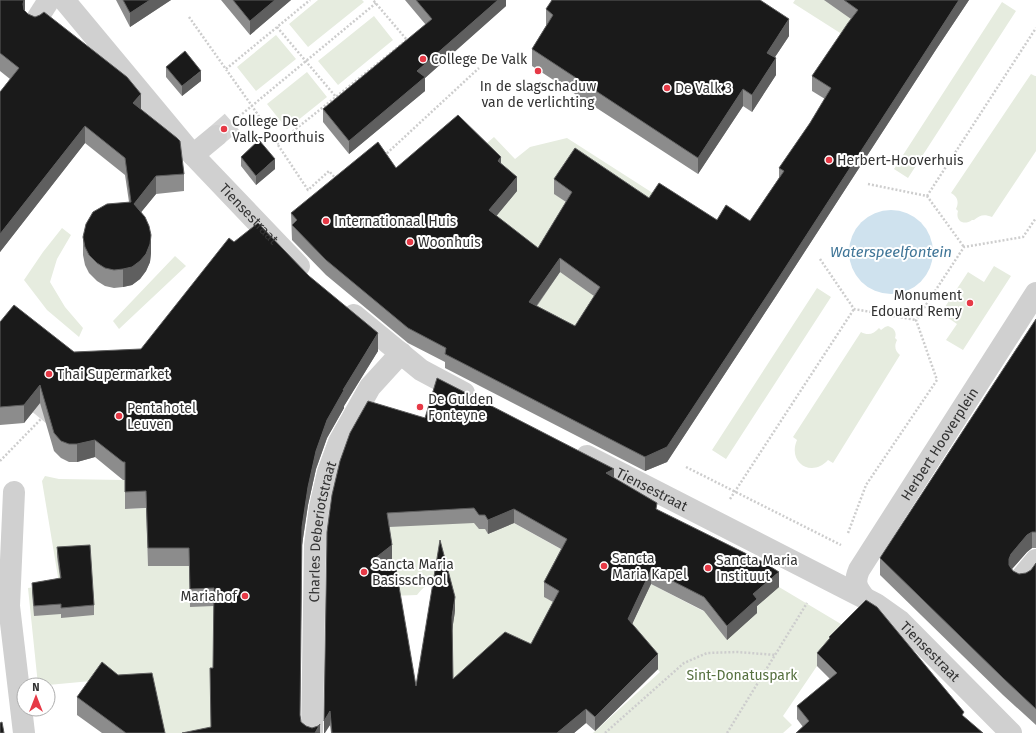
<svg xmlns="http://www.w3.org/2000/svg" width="1036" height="733" font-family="'Fira Sans',sans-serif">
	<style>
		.green { fill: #e6ecdf }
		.water { fill: #cfe2ee }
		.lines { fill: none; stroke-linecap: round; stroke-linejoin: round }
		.minor-tunnel { stroke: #d6d6d6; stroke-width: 22; stroke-dasharray: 22 11; stroke-linecap: butt }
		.path { stroke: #cdcdcd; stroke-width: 2.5; stroke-dasharray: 2 2; stroke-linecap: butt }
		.minor { stroke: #d0d0d0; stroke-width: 22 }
		.wall { fill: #8c8c8c; fill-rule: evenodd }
		.shaded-wall { fill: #5f5f5f }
		.building { fill: #1a1a1a; stroke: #5f5f5f; fill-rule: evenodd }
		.poi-dot { fill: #e63946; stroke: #fff; stroke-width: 1.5 }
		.labels { text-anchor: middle; stroke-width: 4; stroke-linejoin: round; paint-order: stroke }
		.poi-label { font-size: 14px; fill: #333; stroke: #fff; text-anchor: start }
		.street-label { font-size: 14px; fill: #333; stroke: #fff }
		.park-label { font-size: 14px; fill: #56703f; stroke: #fff }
		.water-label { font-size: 15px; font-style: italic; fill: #3f7597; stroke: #fff }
	</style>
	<rect width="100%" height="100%" fill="#fff"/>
	<path class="green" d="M 318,0 L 362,0 L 364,2 L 308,47 L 289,24 Z
		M 795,0 L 838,0 L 858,24 L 848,38 L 793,3 Z
		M 1002,2 L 1016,11 L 908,178 L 894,169 Z
		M 374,16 L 393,40 L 338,85 L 318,61 Z
		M 276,35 L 296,59 L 256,91 L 237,67 Z
		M 307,72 L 327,97 L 287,129 L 267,104 Z
		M 1031,74 L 1035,76 L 1036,76 L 1036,151 L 992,217 C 984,214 980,215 974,220 L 972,220 C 964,226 955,221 958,211 L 956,209 C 959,202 958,197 951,193 Z
		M 494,137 L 515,159 L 530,147 L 567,138 L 659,197 L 649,212 L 554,193 L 572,207 L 552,283 L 560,272 L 633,248 L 575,340 L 509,306 L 489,225 L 479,150 Z
		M 62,228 L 71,235 L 57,259 L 50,282 L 65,307 L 83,328 L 79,337 L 47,310 L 24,280 L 43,252 Z
		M 175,256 L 186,266 L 119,329 L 113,321 Z
		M 994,266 L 1011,276 L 963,350 L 946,340 L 957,324 L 941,313 L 968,272 L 984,282 Z
		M 817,288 L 831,297 L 726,459 L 712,450 Z
		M 888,326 C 894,328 897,332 895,338 L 897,340 C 894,346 895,351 900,355 L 833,463 L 828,460 C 812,478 787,463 797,440 L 793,437 L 861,332 C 868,336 874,334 879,328 L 881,330 L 885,327 Z
		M 45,476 L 59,479 L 125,480 L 125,509 L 181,507 L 147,520 L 148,566 L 239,566 L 214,606 L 261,733 L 161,733 L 102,680 L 48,685 L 38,685 L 28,588 L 59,583 L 42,481 Z
		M 488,484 L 479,529 L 485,529 L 489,534 L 501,528 L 510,521 L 577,558 L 544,596 L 559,606 L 551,649 L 453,693 L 439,586 C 427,583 424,586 417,595 L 391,596 L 385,599 L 392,559 L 386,522 Z
		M 651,584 L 703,611 L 779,587 L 846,627 L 830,651 L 817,666 L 783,716 L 792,725 L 783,733 L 593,733 L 660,672 L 628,633 Z"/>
	<path class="water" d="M849 252a42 42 0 1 1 84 0a42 42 0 1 1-84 0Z"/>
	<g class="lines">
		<path class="minor-tunnel" d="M 216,136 L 232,122
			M 41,419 L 63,392"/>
		<path class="path" d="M 189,17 L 252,106 L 308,190 L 329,171 L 337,180
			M 277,27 L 336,97
			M 226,69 L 310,0
			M 236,119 L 376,3
			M 277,144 L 407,40 L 373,0
			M 384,156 L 479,68
			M 868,184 L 927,196 L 964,247
			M 927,196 L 1036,28
			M 820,259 L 854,309 L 916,320
			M 0,461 L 41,419
			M 686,467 L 841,545
			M 730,499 L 854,309
			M 848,533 L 866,485 L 937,380 L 916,320 L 964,247 L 1023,237 L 1036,218
			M 605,733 L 684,663 L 707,653 L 737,652 L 776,655
			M 727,733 L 807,603"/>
		<g class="minor">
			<path id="s1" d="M 64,0 L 193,155 L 299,266"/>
			<path d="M 35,22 L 49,0"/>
			<path d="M 193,155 L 216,136"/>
			<path d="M 354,315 L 421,370 L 464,393"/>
			<path id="s2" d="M 587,456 L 876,604 L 900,621 L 1011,733"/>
			<path d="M 14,492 L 9,606 L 24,733"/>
			<path d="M 1021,578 L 1036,560"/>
			<path id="s3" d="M 864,597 C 856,587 854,582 859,570 L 1036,293"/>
			<path id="s4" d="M 312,733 L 315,545 L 320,507 L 328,472 L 339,442 L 370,387 L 401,353"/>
		</g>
	</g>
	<path class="wall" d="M 0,0 L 25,0 L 25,11 L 28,14 L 141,109 L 184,174 L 184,191 L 156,194 L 141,212 L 151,253 L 150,262 L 146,271 L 140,279 L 132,285 L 123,287 L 114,288 L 105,286 L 97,281 L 89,273 L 85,265 L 83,255 L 83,237 L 129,202 L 125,175 L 85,143 L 0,252 L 0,92 L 10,79 L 0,71 Z
		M 116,0 L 171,0 L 130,27 Z
		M 221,0 L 291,0 L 250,35 Z
		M 405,0 L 506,0 L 506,6 L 425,78 L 425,91 L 349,154 L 323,122 L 323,109 L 426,25 Z
		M 824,0 L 969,0 L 937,48 L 776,296 L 667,462 L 645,471 L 445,368 L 445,362 L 408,343 L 326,275 L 292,240 L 291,213 L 396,168 L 501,164 L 517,191 L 496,216 L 538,248 L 566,202 L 554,194 L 554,179 L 649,198 L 717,220 L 750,221 L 779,178 L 779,168 L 810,123 L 825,99 L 812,91 L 812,76 L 851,19 ZM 560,272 L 594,296 L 575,326 L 537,306 Z
		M 546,9 L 789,36 L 775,57 L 776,75 L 752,112 L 743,106 L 698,174 L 532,66 L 532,49 L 546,26 Z
		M 166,67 L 201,81 L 182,96 L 166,77 Z
		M 241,157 L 275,169 L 256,185 L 241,166 Z
		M 1036,319 L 1036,548 L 1032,548 L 1027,552 L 1012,569 L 1013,571 L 1019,574 L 1026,573 L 1031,570 L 1036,563 L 1036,725 L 1003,695 L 880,575 L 880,558 Z
		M 0,322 L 74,352 L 378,351 L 344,406 L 344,408 L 327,438 L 316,469 L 308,505 L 302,545 L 300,716 L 301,722 L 306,726 L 320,733 L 211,727 L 213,668 L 214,606 L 190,607 L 189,566 L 148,566 L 146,508 L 125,509 L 125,480 L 123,480 L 95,457 L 77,462 L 69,462 L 61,458 L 54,451 L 40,403 L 24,423 L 0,425 Z
		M 614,478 L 657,510 L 771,567 L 779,587 L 757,606 L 757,613 L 727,640 L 704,611 L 651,584 L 632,624 L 658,669 L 595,731 L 586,723 L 574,733 L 331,733 L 330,725 L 324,733 L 332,495 ZM 474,523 L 479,529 L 485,529 L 488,534 L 514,523 L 561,549 L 544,582 L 544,597 L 553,602 L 531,644 L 453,679 L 452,630 L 455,611 L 416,686 L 388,562 L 392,559 L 389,527 Z
		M 57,547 L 94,605 L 94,615 L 61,618 L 61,614 L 34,616 L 32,593 L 32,583 L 60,578 L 57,557 Z
		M 829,637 L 964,717 L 803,727 L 797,719 L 797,706 L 830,679 L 817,666 L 817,653 L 829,639 Z
		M 77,697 L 165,733 L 102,733 L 77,715 Z"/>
	<path class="shaded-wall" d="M 24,0 L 25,0 L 25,15 L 23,4 Z
		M 150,0 L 171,0 L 130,27 L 130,13 Z
		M 275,0 L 291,0 L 250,35 L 250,21 Z
		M 498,0 L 506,0 L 506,6 L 425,78 L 425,91 L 349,154 L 349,141 L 417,71 Z
		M 959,0 L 969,0 L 937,48 L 776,296 L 667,462 L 645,471 L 645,457 L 937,34 Z
		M 789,19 L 789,36 L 767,69 L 767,53 Z
		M 776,58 L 776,75 L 752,112 L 752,95 Z
		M 201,71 L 201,81 L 182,96 L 182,86 Z
		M 743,89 L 743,106 L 698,174 L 698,158 Z
		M 141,94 L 141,112 L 133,103 Z
		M 85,126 L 85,143 L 0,252 L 0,234 Z
		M 501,157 L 501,171 L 498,161 Z
		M 275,159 L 275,169 L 256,185 L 256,176 Z
		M 156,176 L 156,194 L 134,221 L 134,204 Z
		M 517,177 L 517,191 L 489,225 L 489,210 Z
		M 151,235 L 151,253 L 150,262 L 146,271 L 140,279 L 132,285 L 123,287 L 123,269 Z
		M 560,258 L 560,272 L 529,316 L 529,302 Z
		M 378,333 L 378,351 L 344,406 L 344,408 L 327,438 L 316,469 L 308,505 L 302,545 L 302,527 L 308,487 L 316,451 L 327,420 L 343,390 Z
		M 40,385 L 40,403 L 24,423 L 24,405 Z
		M 95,440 L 95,457 L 77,462 L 77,444 Z
		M 614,469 L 614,483 L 606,473 Z
		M 514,509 L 514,523 L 488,534 L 488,520 Z
		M 1032,532 L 1032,548 L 1027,552 L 1011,570 L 1009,576 L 1009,559 L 1011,554 L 1027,535 Z
		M 392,545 L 392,559 L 374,573 L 374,559 Z
		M 651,570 L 651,584 L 628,633 L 628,619 Z
		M 779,572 L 779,587 L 757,606 L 757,613 L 727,640 L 727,626 L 753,594 Z
		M 455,597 L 455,611 L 452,631 L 452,617 Z
		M 658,654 L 658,669 L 595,731 L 595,717 Z
		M 586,709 L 586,723 L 574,733 L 557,733 Z
		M 330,711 L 330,725 L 325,733 L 324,733 L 324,721 Z
		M 320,724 L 320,733 L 315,733 Z"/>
	<path class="building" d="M 0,0 L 24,0 L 23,4 L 24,10 L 28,14 L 35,17 L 40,15 L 44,12 L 127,77 L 141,94 L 133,103 L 177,138 L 180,141 L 184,174 L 156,176 L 134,204 L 145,217 L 149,226 L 151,235 L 150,244 L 146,254 L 140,261 L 132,267 L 123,269 L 114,270 L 105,268 L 97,263 L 89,255 L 85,247 L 83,237 L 86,224 L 93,212 L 107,204 L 131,202 L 125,158 L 85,126 L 0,234 L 0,92 L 19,68 L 0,53 Z
		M 123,0 L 150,0 L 130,13 Z
		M 233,0 L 275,0 L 250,21 Z
		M 416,0 L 498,0 L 417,71 L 425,77 L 349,141 L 323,109 L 432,19 Z
		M 552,0 L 760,0 L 789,19 L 767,53 L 776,58 L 752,95 L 743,89 L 698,158 L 532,49 L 553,15 L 546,9 Z
		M 844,0 L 959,0 L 937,34 L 776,282 L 667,447 L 645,457 L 445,354 L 446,348 L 408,328 L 326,260 L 292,225 L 297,220 L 291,213 L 378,142 L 396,168 L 458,115 L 501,157 L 498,161 L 517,177 L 489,210 L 538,248 L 572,192 L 554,179 L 575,148 L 649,198 L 659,183 L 717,220 L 726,205 L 750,221 L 784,171 L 779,168 L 810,123 L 831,88 L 812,76 L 848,23 L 858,10 ZM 560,258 L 600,287 L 575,326 L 529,302 Z
		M 185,51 L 201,71 L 182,86 L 166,67 Z
		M 259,140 L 275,159 L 256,176 L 241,157 Z
		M 258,223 L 309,276 L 378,333 L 343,390 L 344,390 L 327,420 L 316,451 L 308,487 L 302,527 L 300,715 L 301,722 L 306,726 L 312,728 L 318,726 L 320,724 L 315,733 L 182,733 L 211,727 L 210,668 L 213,668 L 214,588 L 190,589 L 189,548 L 148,548 L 146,491 L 125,492 L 125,462 L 123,462 L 95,440 L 77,444 L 69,444 L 61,441 L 54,433 L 40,385 L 24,405 L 0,407 L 0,322 L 14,305 L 74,352 L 141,349 L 229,238 L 234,242 Z
		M 1036,319 L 1036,532 L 1032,532 L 1027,535 L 1011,554 L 1009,559 L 1009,565 L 1013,571 L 1019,574 L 1026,573 L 1031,570 L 1036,563 L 1036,709 L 1003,678 L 880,558 Z
		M 437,378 L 614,469 L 606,473 L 657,503 L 656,509 L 771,566 L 771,567 L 779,572 L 753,594 L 757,599 L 727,626 L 704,597 L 651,570 L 628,619 L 658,654 L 595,717 L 586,709 L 557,733 L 332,733 L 330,711 L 324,721 L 327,532 L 332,495 L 340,461 L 350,433 L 368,401 L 425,418 ZM 474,508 L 479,515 L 485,515 L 488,520 L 514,509 L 567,539 L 544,582 L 559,591 L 531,644 L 505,632 L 453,679 L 452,617 L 455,597 L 440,540 L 416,686 L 395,563 L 374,559 L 392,545 L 387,513 Z
		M 90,545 L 94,605 L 61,608 L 61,604 L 34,606 L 32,583 L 61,578 L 57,547 Z
		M 866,600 L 877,607 L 964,712 L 962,715 L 983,733 L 796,733 L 809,721 L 797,706 L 837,673 L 817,653 L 830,638 L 829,637 Z
		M 102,662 L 118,675 L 152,673 L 165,733 L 126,733 L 77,697 Z
		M 2,722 L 4,733 L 0,733 L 0,723 Z"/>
	<g class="poi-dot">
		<circle cx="423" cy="59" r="4"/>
		<circle cx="538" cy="71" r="4"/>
		<circle cx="667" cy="88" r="4"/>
		<circle cx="224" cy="129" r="4"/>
		<circle cx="829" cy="160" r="4"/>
		<circle cx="326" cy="221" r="4"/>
		<circle cx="410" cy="242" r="4"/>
		<circle cx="970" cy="303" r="4"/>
		<circle cx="49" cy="374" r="4"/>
		<circle cx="420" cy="407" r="4"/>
		<circle cx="119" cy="416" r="4"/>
		<circle cx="604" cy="566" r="4"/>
		<circle cx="708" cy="568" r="4"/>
		<circle cx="364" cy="572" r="4"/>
		<circle cx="245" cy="596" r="4"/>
	</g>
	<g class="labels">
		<g class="poi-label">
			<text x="431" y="64">College De Valk</text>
			<text x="538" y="91" text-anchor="middle">In de slagschaduw<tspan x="538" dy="16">van de verlichting</tspan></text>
			<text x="675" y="93">De Valk 3</text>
			<text x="232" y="126">College De<tspan x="232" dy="16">Valk-Poorthuis</tspan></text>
			<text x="837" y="165">Herbert-Hooverhuis</text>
			<text x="334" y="226">Internationaal Huis</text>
			<text x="418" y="247">Woonhuis</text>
			<text x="962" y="300" text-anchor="end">Monument<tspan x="962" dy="16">Edouard Remy</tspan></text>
			<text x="57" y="379">Thai Supermarket</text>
			<text x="428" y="404">De Gulden<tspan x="428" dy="16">Fonteyne</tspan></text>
			<text x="127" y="413">Pentahotel<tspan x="127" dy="16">Leuven</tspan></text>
			<text x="612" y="563">Sancta<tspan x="612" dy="16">Maria Kapel</tspan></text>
			<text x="716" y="565">Sancta Maria<tspan x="716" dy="16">Instituut</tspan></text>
			<text x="372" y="569">Sancta Maria<tspan x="372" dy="16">Basisschool</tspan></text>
			<text x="237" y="601" text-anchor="end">Mariahof</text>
		</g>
		<g class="street-label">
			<text dy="5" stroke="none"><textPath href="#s1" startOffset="283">Tiensestraat</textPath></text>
			<text dy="5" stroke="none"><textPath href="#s3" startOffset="179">Herbert Hooverplein</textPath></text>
			<text dy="5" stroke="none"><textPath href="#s2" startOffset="73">Tiensestraat</textPath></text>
			<text dy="5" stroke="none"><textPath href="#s4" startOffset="202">Charles Deberiotstraat</textPath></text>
			<text dy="5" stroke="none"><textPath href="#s2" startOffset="397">Tiensestraat</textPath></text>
		</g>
		<g class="park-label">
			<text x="742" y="680">Sint-Donatuspark</text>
		</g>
		<g class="water-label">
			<text x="891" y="257">Waterspeelfontein</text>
		</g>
	</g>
	<g transform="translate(36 697)"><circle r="19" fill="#ffffff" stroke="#adadad"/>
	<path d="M0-3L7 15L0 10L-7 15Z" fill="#e63946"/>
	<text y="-6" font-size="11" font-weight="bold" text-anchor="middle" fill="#333333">N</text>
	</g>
</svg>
